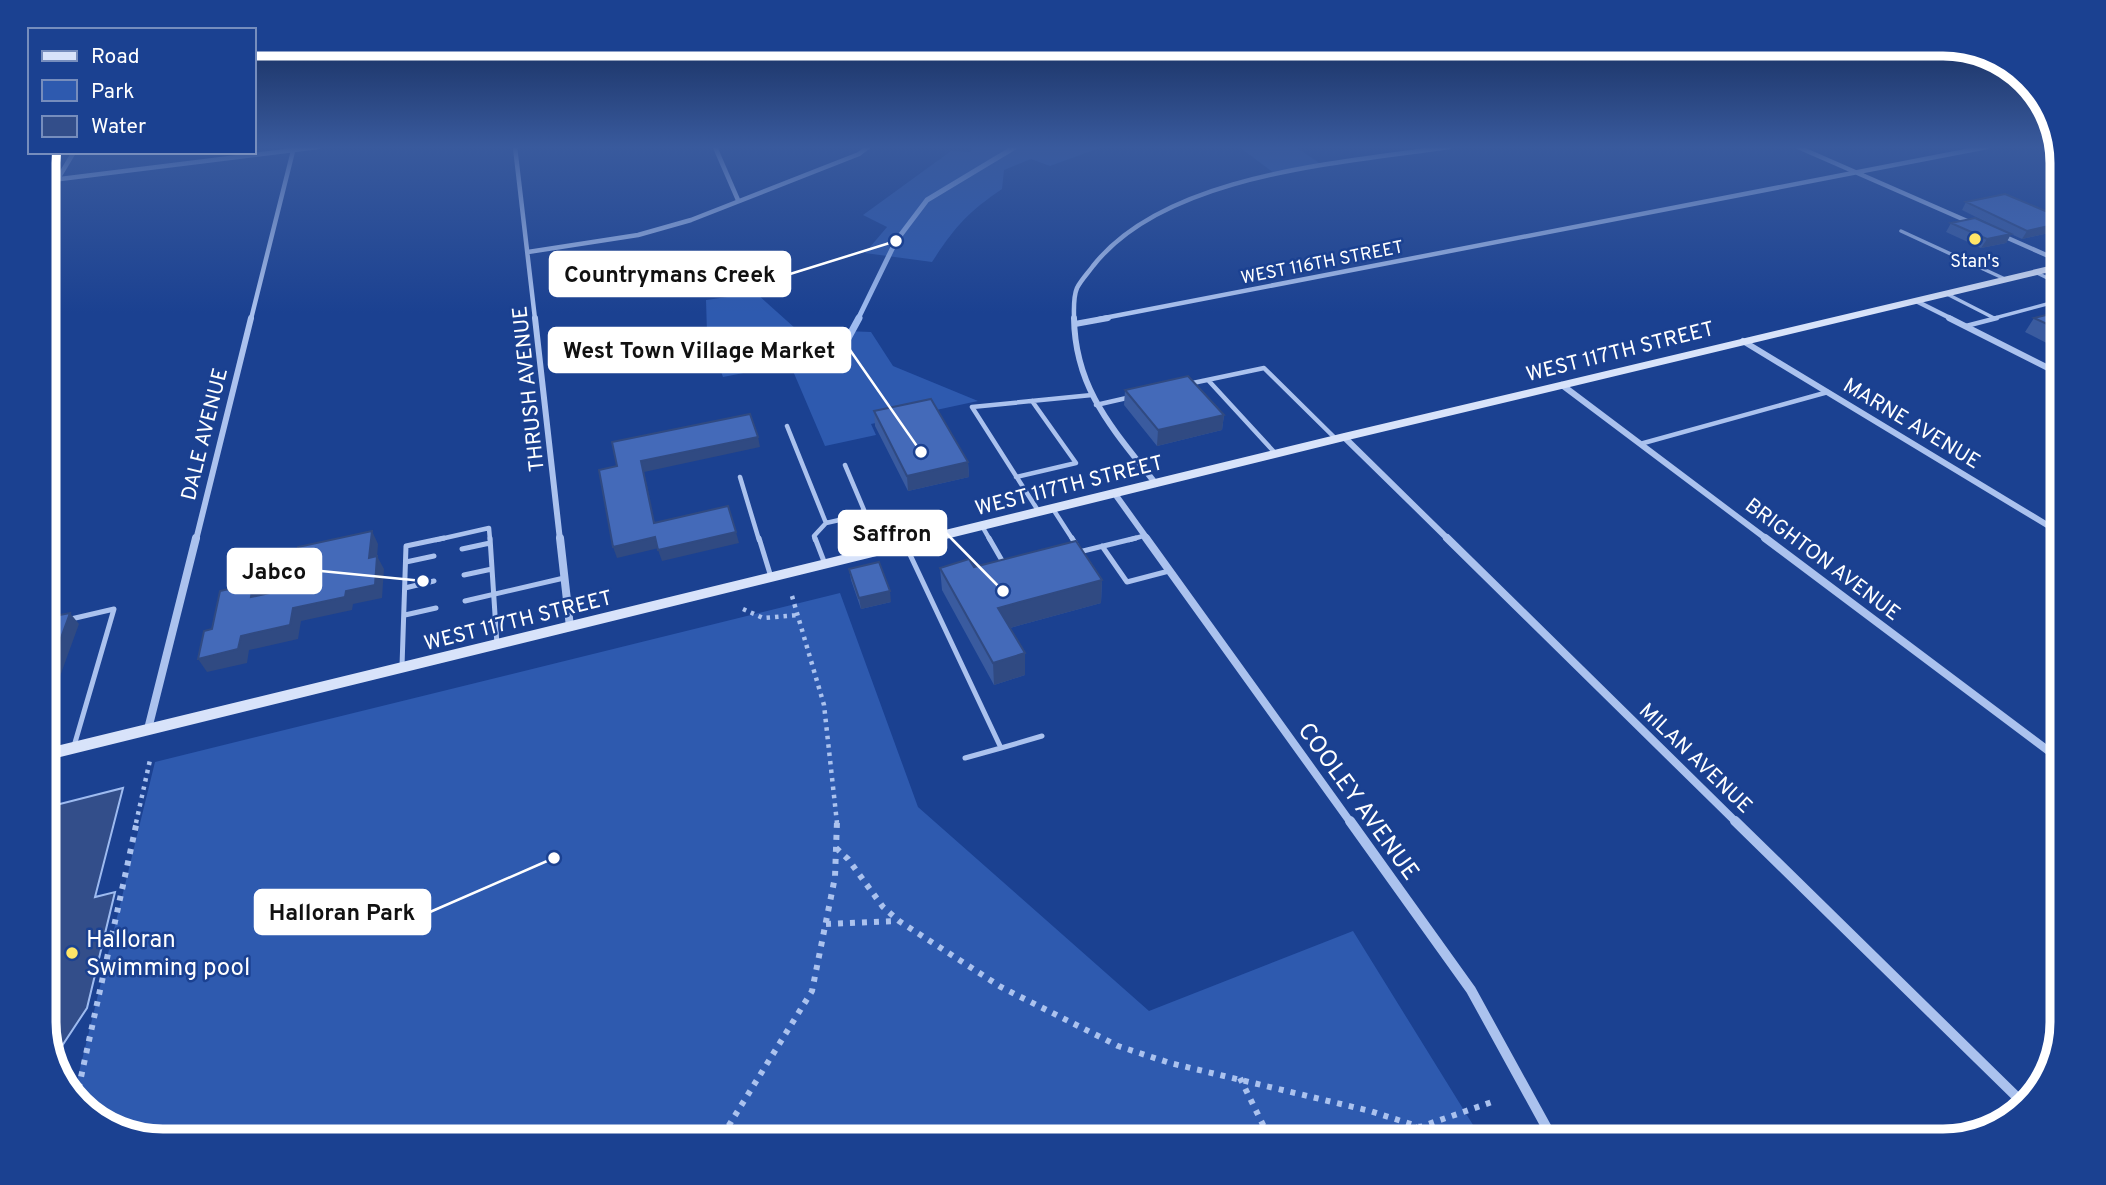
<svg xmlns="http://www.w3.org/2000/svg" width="2106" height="1185" font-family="Overpass,sans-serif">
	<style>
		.green { fill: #2e5aaf }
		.water { fill: #334e8a; stroke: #9ebbf0; stroke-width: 2 }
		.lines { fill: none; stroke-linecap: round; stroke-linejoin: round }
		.stream-far1 { stroke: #9ebbf0; stroke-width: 5 }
		.stream { stroke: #9ebbf0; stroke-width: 7 }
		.path-far1 { stroke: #abc2ee; stroke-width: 4.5; stroke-dasharray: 3.5 5; stroke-linecap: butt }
		.path { stroke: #abc2ee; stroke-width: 6; stroke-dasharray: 5 7; stroke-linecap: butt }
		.lane-far2 { stroke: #abc2ee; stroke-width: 3.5 }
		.lane-far1 { stroke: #abc2ee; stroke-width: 4.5 }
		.lane { stroke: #abc2ee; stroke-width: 5 }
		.street-far3 { stroke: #abc2ee; stroke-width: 4.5 }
		.street-far2 { stroke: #abc2ee; stroke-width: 6 }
		.street-far1 { stroke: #abc2ee; stroke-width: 8 }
		.street { stroke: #abc2ee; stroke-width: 10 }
		.secondary { fill: #d8e3fa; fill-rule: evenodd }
		.wall { fill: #3a5b9f }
		.shaded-wall { fill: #304a82 }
		.building { fill: #446ab9; stroke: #304a82; stroke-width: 2 }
		.poi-dot { fill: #ffe568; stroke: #1b4191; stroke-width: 2.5 }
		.labels { text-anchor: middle; stroke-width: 5; stroke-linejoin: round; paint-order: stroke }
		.far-poi-label { font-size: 18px; fill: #fff; stroke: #1b4191 }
		.far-street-label { font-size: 18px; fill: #fff; stroke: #1b4191 }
		.street-label { font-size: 21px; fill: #fff; stroke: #1b4191 }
		.near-street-label { font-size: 24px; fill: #fff; stroke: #1b4191 }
		.near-poi-label { font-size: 24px; fill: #fff; stroke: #1b4191; text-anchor: start }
		.rim { fill: none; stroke: #fff; stroke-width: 9 }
		.leader { fill: none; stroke: #fff; stroke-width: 2.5 }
		.callout-dot { fill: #fff; stroke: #1b4191; stroke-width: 2.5 }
		.callout { fill: #fff; stroke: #fff; stroke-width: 2.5 }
		.callout-label { font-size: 23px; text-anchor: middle; font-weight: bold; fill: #111 }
	</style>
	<rect width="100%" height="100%" fill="#1b4191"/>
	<path class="green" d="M 972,147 L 1102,147 L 1050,166 L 1031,159 L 1004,170 L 1002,189 C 968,212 954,228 932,262 L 865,253 L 887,227 L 863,215 L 951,151 L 971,152 Z
		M 1239,147 L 1296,147 L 1322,165 L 1274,173 Z
		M 756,293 L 796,329 L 871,332 L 893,366 L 978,401 L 871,424 L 876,435 L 825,446 L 790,364 L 723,377 L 707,333 L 706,300 Z
		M 840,593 L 918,807 L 1149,1011 L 1353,931 L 1483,1141 L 163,1141 L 104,1125 L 73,1097 L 155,762 Z"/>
	<path class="water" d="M 123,788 L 95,897 L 115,892 L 87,1008 L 54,1058 L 44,1029 L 44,808 Z"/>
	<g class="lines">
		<path class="stream-far1" d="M 858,319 L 896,241 L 927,200 L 1015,147"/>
		<path class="stream" d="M 841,351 L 859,318"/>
		<path class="path-far1" d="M 792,596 L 824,705 L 837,823
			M 743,609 L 763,618 L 798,615
			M 136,823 L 150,760"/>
		<path class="path" d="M 836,848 L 848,859 L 883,907 L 899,921 L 1001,987 L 1118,1046 L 1170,1063 L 1370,1111 L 1420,1127 L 1492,1102
			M 826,924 L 898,921
			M 1240,1078 L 1271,1141
			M 76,1100 L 137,821
			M 726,1130 L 736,1141
			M 697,1141 L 726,1130 L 812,991 L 835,877 L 837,821
			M 1384,1141 L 1418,1127"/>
		<path class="lane-far2" d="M 1901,231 L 2005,279
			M 2035,272 L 2062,285
			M 1947,294 L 1994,318
			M 1991,319 L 2062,300"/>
		<path class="lane-far1" d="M 1966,326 L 1997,318
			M 1208,380 L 1276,454
			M 1188,384 L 1264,368 L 1336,439
			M 1096,405 L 1131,397
			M 787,426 L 826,523
			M 1640,444 L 1828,392
			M 740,477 L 759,540
			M 1016,477 L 1076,463 L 1032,401
			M 1053,509 L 1073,540
			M 1039,512 L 972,407 L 1092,395
			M 982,526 L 990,540
			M 436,540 L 489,528 L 490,540
			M 815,540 L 814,536 L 826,523 L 857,516 L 864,510 L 845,465
			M 1129,540 L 1143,536"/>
		<path class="lane" d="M 490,538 L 497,645
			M 759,538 L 771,577
			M 815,538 L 825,564
			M 989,538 L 1004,564
			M 1072,538 L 1077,546
			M 905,544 L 1001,748 L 1042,736
			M 1102,546 L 1127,582 L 1169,571
			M 462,549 L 490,543
			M 1079,552 L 1136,538
			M 406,562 L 434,556
			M 464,575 L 492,569
			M 405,588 L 434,581
			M 465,601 L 564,578
			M 405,615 L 436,608
			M 71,619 L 114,609 L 74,746
			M 402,666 L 406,546 L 444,538
			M 965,758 L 1001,748"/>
		<path class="street-far3" d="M 515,147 L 535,319
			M 715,147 L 738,200
			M 1798,147 L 1974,224
			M 44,181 L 318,147
			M 44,202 L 74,152
			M 2001,235 L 2062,262
			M 528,252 L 638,235 L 691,220 L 859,154 L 868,147
			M 1916,301 L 1952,319
			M 251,319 L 294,147
			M 1074,319 C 1074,309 1073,297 1077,288 C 1081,280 1088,273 1093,266 C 1165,174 1340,163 1449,147
			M 1099,319 L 1987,147"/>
		<path class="street-far2" d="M 535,318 L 560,540
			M 1074,318 C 1075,390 1114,430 1156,484
			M 1949,318 L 2062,375
			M 1075,324 L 1108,318
			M 1743,341 L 2062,534
			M 1562,385 L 1768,540
			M 1344,437 L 1449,540
			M 1115,494 L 1148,540
			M 196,540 L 251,318"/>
		<path class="street-far1" d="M 560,538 L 570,627
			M 1146,538 L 1351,823
			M 1447,538 L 1737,823
			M 1765,538 L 2062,761
			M 148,729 L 196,538"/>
		<path class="street" d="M 1350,821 L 1471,990 L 1554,1141
			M 1735,821 L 2024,1104"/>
		<path class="secondary" d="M 2062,263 L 2062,269 L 1344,441 L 44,761 L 44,749 L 1344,433 Z"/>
	</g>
	<path class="wall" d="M 1966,202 L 2062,218 L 2062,230 L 2022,239 L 2011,234 L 2006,243 L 1981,248 L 1946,232 L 1951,223 L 1998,228 L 1962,210 Z
		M 2062,311 L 2062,351 L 2025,332 L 2034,318 Z
		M 1125,390 L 1224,415 L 1222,430 L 1157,446 L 1124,405 Z
		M 874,411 L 968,462 L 969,477 L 908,491 L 875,426 Z
		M 974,567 L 1102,580 L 1101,603 L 1010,628 L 1025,675 L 994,685 L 942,590 L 940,568 Z
		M 849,569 L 891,602 L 861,609 L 851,580 Z"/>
	<path class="shaded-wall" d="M 2062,223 L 2062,230 L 2022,239 L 2027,231 Z
		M 2011,234 L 2006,243 L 1981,248 L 1987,239 Z
		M 1224,415 L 1222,430 L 1157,446 L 1158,430 Z
		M 758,437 L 760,447 L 644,472 L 658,534 L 641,461 Z
		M 968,462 L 969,477 L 908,491 L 907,476 Z
		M 372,531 L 378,544 L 376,571 L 369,558 Z
		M 736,532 L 739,543 L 662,561 L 658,550 Z
		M 655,537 L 659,548 L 617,558 L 613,547 Z
		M 377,556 L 384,569 L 382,598 L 353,604 L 352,610 L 301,621 L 298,639 L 249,650 L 247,663 L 207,672 L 198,659 L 293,608 Z
		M 1102,580 L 1101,603 L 999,631 L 998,608 Z
		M 253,584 L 261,597 L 251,597 Z
		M 890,591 L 891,602 L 861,609 L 859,598 Z
		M 70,613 L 79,624 L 55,690 L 44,693 L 44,679 Z
		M 1025,653 L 1025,675 L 994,685 L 993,663 Z"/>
	<path class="building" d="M 2005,194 L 2062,218 L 2062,223 L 2027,231 L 1966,202 Z
		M 1975,218 L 2011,234 L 1987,239 L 1951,223 Z
		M 2062,311 L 2062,331 L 2034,318 Z
		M 1188,376 L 1224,415 L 1158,430 L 1125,390 Z
		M 931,399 L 968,462 L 907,476 L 874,411 Z
		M 750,414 L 758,437 L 641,461 L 654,523 L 728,506 L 736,532 L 658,550 L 655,537 L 613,547 L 599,470 L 617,466 L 612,442 Z
		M 372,531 L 369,558 L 377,556 L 375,585 L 346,591 L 345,597 L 293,608 L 290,625 L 241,636 L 238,649 L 198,659 L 204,631 L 212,629 L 220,591 L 253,584 L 251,597 L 293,588 L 298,547 Z
		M 1076,541 L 1102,580 L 998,608 L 1025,653 L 993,663 L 940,568 L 969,559 L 974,567 Z
		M 879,562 L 890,591 L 859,598 L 849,569 Z
		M 70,613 L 46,679 L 44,679 L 44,618 Z"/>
	<linearGradient id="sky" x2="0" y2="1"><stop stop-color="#0f2450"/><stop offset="0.47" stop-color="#395a9d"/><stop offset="1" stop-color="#395a9d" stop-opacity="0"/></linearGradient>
	<rect width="2106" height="313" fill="url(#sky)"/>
	<g class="poi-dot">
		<circle cx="1975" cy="239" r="7"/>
		<circle cx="72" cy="953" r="7"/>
	</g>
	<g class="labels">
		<g class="far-poi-label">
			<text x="1975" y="267">Stan's</text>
		</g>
		<g class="far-street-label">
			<text transform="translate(1322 262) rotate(-11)" y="6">WEST 116TH STREET</text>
		</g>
		<g class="street-label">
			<text transform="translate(1620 351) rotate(-14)" y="7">WEST 117TH STREET</text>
			<text transform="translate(528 389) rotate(-96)" y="7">THRUSH AVENUE</text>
			<text transform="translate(1912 423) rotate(31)" y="7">MARNE AVENUE</text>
			<text transform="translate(204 434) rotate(-76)" y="7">DALE AVENUE</text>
			<text transform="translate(1069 485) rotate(-14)" y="7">WEST 117TH STREET</text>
			<text transform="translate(1823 559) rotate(37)" y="7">BRIGHTON AVENUE</text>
			<text transform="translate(518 620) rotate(-14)" y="7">WEST 117TH STREET</text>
			<text transform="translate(1696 758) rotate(44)" y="7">MILAN AVENUE</text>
		</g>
		<g class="near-street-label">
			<text transform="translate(1359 801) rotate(54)" y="8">COOLEY AVENUE</text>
		</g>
		<g class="near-poi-label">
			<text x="86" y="947">Halloran<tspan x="86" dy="28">Swimming pool</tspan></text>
		</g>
	</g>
	<path d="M0 0H2106V1185H0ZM163 56H1943A107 107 0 0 1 2050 163V1022A107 107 0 0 1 1943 1129H163A107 107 0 0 1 56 1022V163A107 107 0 0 1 163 56Z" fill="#1b4191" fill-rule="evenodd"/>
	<path class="rim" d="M163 56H1943A107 107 0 0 1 2050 163V1022A107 107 0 0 1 1943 1129H163A107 107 0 0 1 56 1022V163A107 107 0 0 1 163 56Z"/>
	<path class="leader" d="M896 241L790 274M921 452L850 350M1003 591L946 533M423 581L321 571M554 858L430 912"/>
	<g class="callout-dot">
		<circle cx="896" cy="241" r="7"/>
		<circle cx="921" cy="452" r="7"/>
		<circle cx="1003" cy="591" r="7"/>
		<circle cx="423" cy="581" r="7"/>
		<circle cx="554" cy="858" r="7"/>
	</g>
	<g class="callout">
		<rect x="550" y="252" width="240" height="44" rx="7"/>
		<rect x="549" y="328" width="301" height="44" rx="7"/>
		<rect x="839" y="511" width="107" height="44" rx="7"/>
		<rect x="228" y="549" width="93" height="44" rx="7"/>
		<rect x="255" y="890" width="175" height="44" rx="7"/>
	</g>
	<g class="callout-label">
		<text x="670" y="282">Countrymans Creek</text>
		<text x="699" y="358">West Town Village Market</text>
		<text x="892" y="541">Saffron</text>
		<text x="274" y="579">Jabco</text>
		<text x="342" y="920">Halloran Park</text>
	</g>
	<rect x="28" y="28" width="228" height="126" fill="#1b4191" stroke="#768dbd" stroke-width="2"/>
	<rect x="42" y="51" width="35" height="10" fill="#d8e3fa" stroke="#768dbd" stroke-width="2"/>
	<text x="91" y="63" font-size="21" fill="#ffffff">Road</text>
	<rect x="42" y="80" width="35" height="21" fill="#2e5aaf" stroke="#768dbd" stroke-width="2"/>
	<text x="91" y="98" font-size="21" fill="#ffffff">Park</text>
	<rect x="42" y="116" width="35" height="21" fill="#334e8a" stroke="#768dbd" stroke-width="2"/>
	<text x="91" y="133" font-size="21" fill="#ffffff">Water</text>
</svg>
